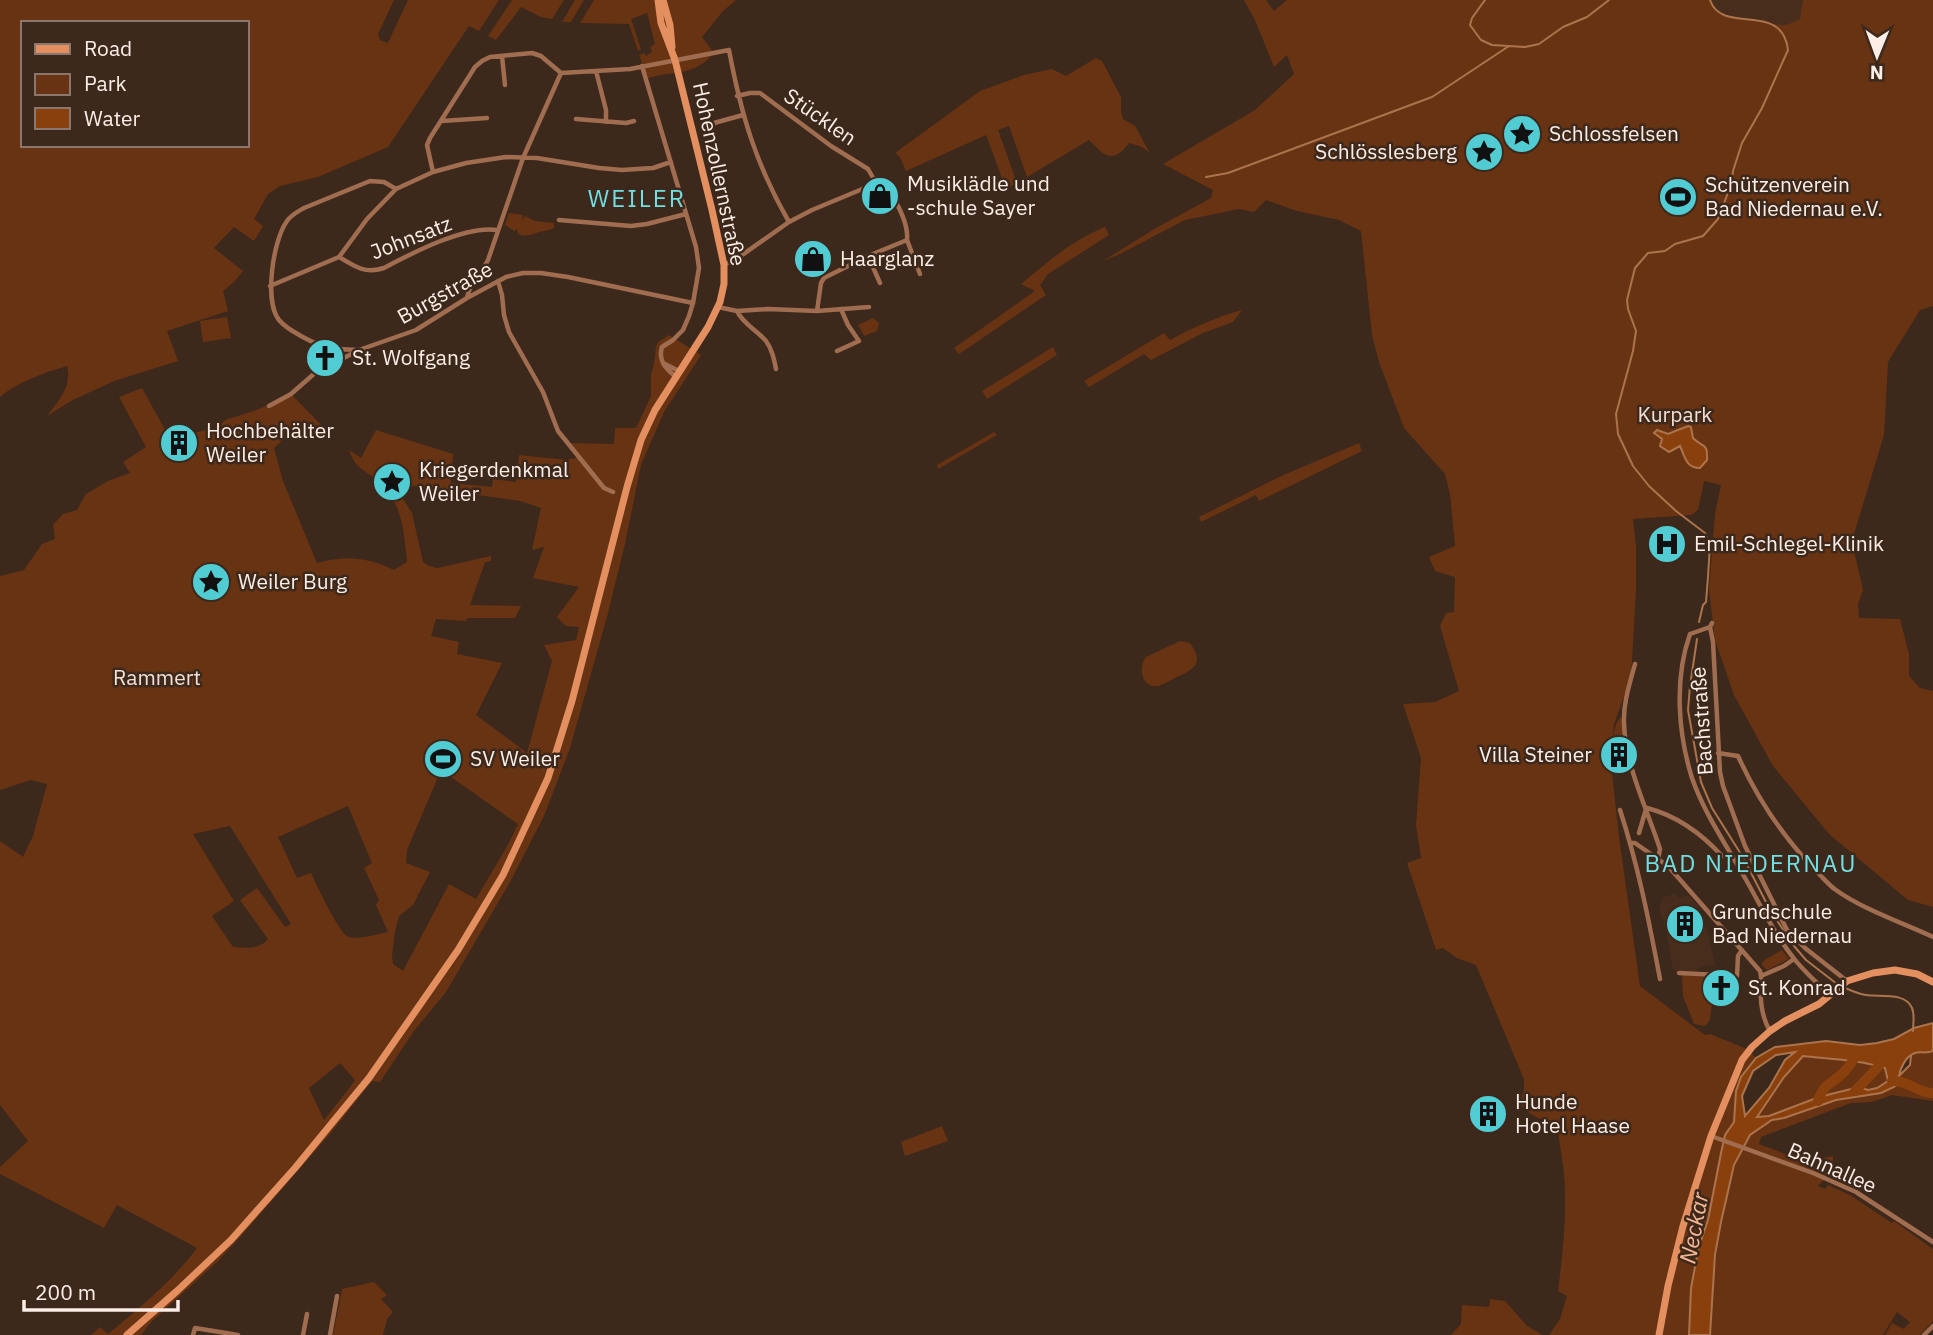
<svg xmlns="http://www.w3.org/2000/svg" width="1933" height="1335" font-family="'IBM Plex Sans',sans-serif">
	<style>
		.built { fill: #482d1d }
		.green { fill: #683312; fill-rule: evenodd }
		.water { fill: #89400c; stroke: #ac744d; stroke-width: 2; fill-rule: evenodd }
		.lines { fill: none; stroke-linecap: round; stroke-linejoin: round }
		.stream { stroke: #ac744d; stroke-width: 2 }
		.river { stroke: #89400c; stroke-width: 10 }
		.street { stroke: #a16d50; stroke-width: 4.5 }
		.secondary { stroke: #e38f60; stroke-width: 7 }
		.labels { text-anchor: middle; stroke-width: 5; stroke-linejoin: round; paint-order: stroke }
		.street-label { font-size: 21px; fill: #fcede6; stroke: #3d281c }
		.poi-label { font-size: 21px; fill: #fcede6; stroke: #3d281c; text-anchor: start }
		.park-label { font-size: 21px; fill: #f5ded3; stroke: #3d281c }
		.water-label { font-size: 23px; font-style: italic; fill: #f6b694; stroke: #3d281c }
		.quarter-label { font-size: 24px; letter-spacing: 2px; fill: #71dee2; stroke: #3d281c }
	</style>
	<rect width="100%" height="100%" fill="#3d281c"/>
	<path class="built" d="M 1710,0 L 1803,0 L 1800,19 L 1788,25 L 1774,26 L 1766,22 L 1731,17 L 1719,13 L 1712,7 Z
		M 1674,894 L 1680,899 L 1688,895 L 1698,906 L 1707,929 L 1715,965 L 1701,967 L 1695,972 L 1673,970 L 1667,935 L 1659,907 L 1664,897 Z"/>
	<path class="green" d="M 0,0 L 394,0 L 378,34 L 380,40 L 388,43 L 408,0 L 499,0 L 479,31 L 469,26 L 388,147 L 318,177 L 280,186 L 268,194 L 254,219 L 263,226 L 254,241 L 234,227 L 214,248 L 243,271 L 235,281 L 223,291 L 228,311 L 167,331 L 178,361 L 114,381 L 71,401 L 47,416 C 59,400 72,387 67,366 C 43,373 19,381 0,397 ZM 23,23 L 247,23 L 247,145 L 23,145 Z
		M 512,0 L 564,0 L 552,19 L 541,17 L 521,7 L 496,40 L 488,36 Z
		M 575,0 L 584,0 L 571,22 L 562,22 Z
		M 594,0 L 736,0 L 723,11 L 702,37 L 714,53 C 693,77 676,70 648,78 L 639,55 L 644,53 L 646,56 L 652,52 L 650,47 L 655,44 L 647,13 L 631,19 L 641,49 L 638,51 L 629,24 L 580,23 Z
		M 1244,0 L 1266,0 L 1274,11 L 1287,0 L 1710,0 C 1712,5 1714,10 1719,13 C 1725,16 1779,26 1785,25 C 1790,24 1795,21 1800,19 L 1803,0 L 1933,0 L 1933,306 L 1920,310 L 1888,362 L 1884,435 L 1854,534 L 1854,551 L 1863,590 L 1858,604 L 1859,618 L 1900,619 L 1909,654 L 1909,676 L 1920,688 L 1933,691 L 1933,907 L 1908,900 L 1829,834 L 1773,766 L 1734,695 L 1715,640 L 1709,590 L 1715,514 L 1721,485 L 1704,481 L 1698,510 L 1691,515 L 1633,519 L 1636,546 L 1636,591 L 1631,677 L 1614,724 L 1613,738 L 1616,724 L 1620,718 L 1622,718 L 1624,747 L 1611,752 L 1610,755 L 1619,837 L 1640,986 L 1705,1035 L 1710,1034 L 1747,1049 L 1756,1058 L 1741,1077 L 1736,1091 L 1734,1122 L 1725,1135 L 1721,1153 L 1708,1220 L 1699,1246 L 1691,1288 L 1689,1335 L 1549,1335 L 1560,1319 L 1567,1296 L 1558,1291 C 1562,1259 1566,1225 1565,1192 C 1565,1168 1559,1145 1557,1121 C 1540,1121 1531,1116 1520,1104 L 1524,1089 L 1524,1079 L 1476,965 L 1457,958 L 1443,948 L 1436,950 L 1407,863 L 1421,858 L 1416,825 L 1421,758 L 1403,704 L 1435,702 L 1459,691 L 1440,626 L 1446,613 L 1454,612 L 1455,577 L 1435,571 L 1429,557 L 1455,546 L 1450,494 L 1445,474 L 1404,428 L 1379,362 L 1372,335 L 1361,231 L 1339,220 L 1297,211 L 1266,200 L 1254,212 L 1239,209 L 1185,220 L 1120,254 L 1103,261 L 1156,228 L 1211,198 L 1213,190 L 1163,164 L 1255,110 L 1294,74 L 1287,55 L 1274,67 L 1255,20 Z
		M 1096,58 L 1102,61 L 1121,97 L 1121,112 L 1123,119 L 1135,126 L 1150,153 L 1142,147 L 1129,143 C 1113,164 1105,157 1089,140 L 1027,177 L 1009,126 L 998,130 L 1017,183 L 1006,189 L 986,135 L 906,171 L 900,157 L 895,153 L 980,91 L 1024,75 L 1052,69 L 1066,76 Z
		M 509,213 L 523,215 L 522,221 L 525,216 L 535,221 L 554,223 L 554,228 C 551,230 547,230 544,231 C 534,233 528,238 518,234 L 517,229 L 514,231 L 505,225 Z
		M 1105,227 L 1109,235 L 1048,274 L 1040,285 L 1046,295 L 959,354 L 954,348 L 1035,291 L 1021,284 C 1049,261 1071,241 1105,227 Z
		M 1242,310 L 1233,322 L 1203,333 L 1151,360 L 1144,354 L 1089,387 L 1084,381 L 1164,333 L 1170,340 C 1193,327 1217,317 1242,310 Z
		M 227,317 L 231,338 L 203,342 L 200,321 Z
		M 873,318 L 879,323 L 877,331 L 864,336 L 858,325 Z
		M 669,335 L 701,355 L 664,412 L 641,465 L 625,544 L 607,617 L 570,748 L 544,816 L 510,882 L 446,992 L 414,1031 L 380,1082 L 372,1081 L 329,1135 L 241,1236 L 217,1262 L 151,1322 L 141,1335 L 91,1335 L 100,1327 L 108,1334 C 140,1308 172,1281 197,1248 L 117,1205 L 104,1228 L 0,1174 L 0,1167 L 28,1141 L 0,1105 L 0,841 L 23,857 L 33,836 L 47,784 L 31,780 L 0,790 L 0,576 L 24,570 L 42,544 L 55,539 L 53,525 L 63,514 L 77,510 L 86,494 L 108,481 L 130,473 L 123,462 L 146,447 L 119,397 L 142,388 L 169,437 C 183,433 200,433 214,428 C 219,426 223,421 228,419 C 250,413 271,405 291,394 L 327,431 L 318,439 L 309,431 L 304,437 L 295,429 L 274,448 L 283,481 L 317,563 C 346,555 367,557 394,570 L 407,562 C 404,534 403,506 382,485 C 367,470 356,471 349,450 L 361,458 L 376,430 L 453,454 L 451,483 L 492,487 L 493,479 L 516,482 L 519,455 L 567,460 L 579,457 L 567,443 L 614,444 L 615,428 L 636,428 L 651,396 L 651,374 L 654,364 L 656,347 L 658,342 ZM 407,485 L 520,501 L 541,508 L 532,550 L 544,547 L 533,578 L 579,587 L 557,617 L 566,626 L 579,627 L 576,640 L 544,645 L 552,661 L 527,753 L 476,715 L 502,663 L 457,654 L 459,642 L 431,636 L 436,619 L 466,621 L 467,618 L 515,618 L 521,606 L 470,605 L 485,562 L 491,561 L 491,556 L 437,568 L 429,566 L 423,562 L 412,513 L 400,494 L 402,495 ZM 441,770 L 518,824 L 509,843 L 476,899 L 449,884 L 403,971 L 393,964 L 392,957 L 395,931 L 399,916 L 413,905 L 430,872 L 406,863 L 407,850 ZM 348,806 L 372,863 L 364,868 L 379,900 L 376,905 L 388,932 C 379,934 355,940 348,937 C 339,933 316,884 311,873 L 297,878 L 278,837 ZM 230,826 L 291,924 L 285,927 L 257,888 L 240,900 L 268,939 C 259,950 245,948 233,947 L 212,916 L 234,901 L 193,834 ZM 340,1063 L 355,1080 L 347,1091 L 324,1120 L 309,1088 Z
		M 1053,347 L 1057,355 L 987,399 L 982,391 Z
		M 994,432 L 997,435 L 938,469 L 937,465 Z
		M 1359,443 L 1362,451 L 1259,501 L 1256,495 L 1201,522 L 1199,517 L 1279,477 Z
		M 1180,641 L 1190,643 C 1206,665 1192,670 1173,679 C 1168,681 1162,686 1157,686 C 1141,688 1138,666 1146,657 Z
		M 1782,950 L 1789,959 L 1767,970 L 1761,964 L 1766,959 Z
		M 1682,975 L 1707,977 L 1706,993 L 1712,1003 L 1710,1020 L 1705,1026 L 1694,1024 L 1683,996 Z
		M 1933,1051 L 1933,1101 L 1892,1095 L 1872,1102 L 1851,1103 L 1761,1137 L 1759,1144 L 1806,1162 L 1833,1156 L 1833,1170 L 1818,1186 L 1825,1189 L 1828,1185 L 1850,1195 L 1892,1223 L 1894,1221 L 1933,1249 L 1933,1321 L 1920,1335 L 1885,1335 L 1892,1323 L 1904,1329 L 1910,1322 L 1897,1312 L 1883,1335 L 1710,1335 C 1712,1290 1716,1246 1726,1202 C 1730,1184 1733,1167 1742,1151 C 1745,1145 1747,1137 1752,1133 C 1770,1119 1805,1110 1826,1103 C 1853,1094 1880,1100 1902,1080 L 1899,1077 L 1909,1065 L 1912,1055 C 1919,1051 1925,1054 1933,1051 Z
		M 1803,1056 C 1830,1060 1860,1060 1886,1068 L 1888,1081 L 1877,1088 L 1868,1090 L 1859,1087 L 1819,1097 L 1769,1117 L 1757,1118 L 1784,1077 Z
		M 942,1126 L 948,1141 L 905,1156 L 901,1142 Z
		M 374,1282 L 387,1295 L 381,1299 L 393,1312 L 387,1319 L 383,1335 L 333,1335 L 342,1289 Z
		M 1490,1299 L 1505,1301 L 1527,1326 L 1543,1335 L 1451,1335 L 1461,1324 L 1462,1305 L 1489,1307 Z"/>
	<path class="water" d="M 1688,426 L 1691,427 L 1693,438 C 1703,448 1708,442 1707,460 L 1700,468 C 1686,468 1685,457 1680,446 L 1669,452 L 1660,446 L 1662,439 L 1654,433 L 1657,430 L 1668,434 Z
		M 1933,1023 L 1933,1051 C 1926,1054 1921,1051 1915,1053 C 1906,1056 1900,1068 1899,1077 L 1902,1081 L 1894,1087 L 1881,1093 L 1836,1100 L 1784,1118 L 1772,1120 L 1750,1135 L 1734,1165 L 1721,1222 L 1715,1255 L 1710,1335 L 1689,1335 L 1691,1288 L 1699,1246 L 1708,1220 L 1721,1153 L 1725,1135 L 1734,1122 L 1736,1091 L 1741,1077 L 1756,1058 L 1775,1047 L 1826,1041 L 1860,1045 L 1877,1043 L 1894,1039 L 1914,1028 ZM 1795,1052 L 1785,1060 L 1769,1088 L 1745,1116 L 1742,1096 L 1753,1071 L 1776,1055 ZM 1803,1056 C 1829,1059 1861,1060 1885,1068 L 1888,1081 L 1877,1088 L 1868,1090 L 1859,1087 L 1819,1097 L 1769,1116 L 1757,1117 L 1784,1077 Z"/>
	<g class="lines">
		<path class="stream" d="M 1485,0 L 1472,18 L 1470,25 L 1481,40 L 1492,45 L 1525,47 L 1539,44 L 1563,27 L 1587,17 L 1609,0
			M 1206,177 L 1228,173 L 1432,97 L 1509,46
			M 1699,622 L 1703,605 L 1706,602 L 1708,577 L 1710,545 L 1705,533 L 1676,511 L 1649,486 L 1633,466 L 1618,434 L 1616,414 L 1633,351 L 1636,331 L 1628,309 L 1627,300 L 1635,268 L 1648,253 L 1665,251 L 1675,244 L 1703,236 L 1718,219 L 1731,185 L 1733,171 L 1742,143 L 1762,108 L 1788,50 C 1782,0 1722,36 1710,0
			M 1697,639 L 1690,686 L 1688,710 L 1701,782 L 1712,808 L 1744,859 L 1770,910 L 1794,946 L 1806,960 L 1837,984
			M 1845,988 C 1852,991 1859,994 1866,995 C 1881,997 1905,992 1912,1008 C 1915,1015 1913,1024 1913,1031
			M 1898,1077 L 1910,1065 L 1911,1056"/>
		<path class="river" d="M 1892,1081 C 1907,1080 1918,1093 1933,1093
			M 1855,1091 L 1879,1066 L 1882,1055
			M 1818,1101 C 1824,1082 1833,1084 1845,1071 C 1850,1066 1854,1058 1859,1052"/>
		<path class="street" d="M 502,56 L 505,85
			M 642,66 L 696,247 L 699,268 L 693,303 L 689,316 L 683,330 L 673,340 L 662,347 C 658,360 665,368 675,376
			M 596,71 L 606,110 L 606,122
			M 737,96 L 750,93 L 760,93 L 831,146 L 868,169 L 876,183
			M 576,119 L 626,123 L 634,121
			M 442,121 L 487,118
			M 715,141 L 711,130 L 714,123 L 743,115
			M 433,172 L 427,145 L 430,138 L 475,67 L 482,61 L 490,57 L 532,53 L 541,56 L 561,73
			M 559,220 L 631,226 L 647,224 L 686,214
			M 907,240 L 920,274
			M 868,256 L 880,283
			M 339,257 C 355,267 366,274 384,268 C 412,253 466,225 497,230
			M 725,264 L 735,260 L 789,222 L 812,210 L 884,180 C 893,198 909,220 907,240 L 868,256 L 824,278 L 821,283 L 817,311
			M 498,281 L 502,295 L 504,315 L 509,332 L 543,392 L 558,431 L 604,488 L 613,492
			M 270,286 L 339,257 L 367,219 L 396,189 L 433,172 L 466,163 L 506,157 L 537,158 L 599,168 L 622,170 L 653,168 L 671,162
			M 467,298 C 470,282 481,274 488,260 L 523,158 L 561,73 L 630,69 L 729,50 C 741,114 756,165 789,222
			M 718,307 L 737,311 L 768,309 L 817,311 L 869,307
			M 737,311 C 743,324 757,330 766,341 C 772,349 774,359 776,369
			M 358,350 C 348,349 335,350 325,347 C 313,343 287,330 279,320 C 264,301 273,240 287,221 C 291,215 297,212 304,208 L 370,181 L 384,182 L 396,189
			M 837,351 L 859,341 L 848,325 L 841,309
			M 663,363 L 679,371
			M 269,406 L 291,394 L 315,373 L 359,350 L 416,330 L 467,298 L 506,277 L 523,273 L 541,273 L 568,277 L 693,303
			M 1712,623 L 1710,627 L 1690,634 C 1674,679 1678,733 1692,778 C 1704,813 1727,846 1745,878 C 1760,904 1773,932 1792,956 C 1802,970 1817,982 1829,995
			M 1710,627 L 1713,642 L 1720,772 L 1723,786 L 1745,846 L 1787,930 L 1805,948 L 1847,981
			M 1635,664 C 1630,683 1623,703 1624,723 C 1625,765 1647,809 1660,849 L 1658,859
			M 1718,753 L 1738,756 C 1758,800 1786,841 1820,875 C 1825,880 1830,886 1836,890 C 1862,909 1903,923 1933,937
			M 1647,808 C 1678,816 1701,833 1722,856 L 1733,857
			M 1620,810 C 1638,865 1649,921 1660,979
			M 1639,833 L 1646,809
			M 1631,843 L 1635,843 L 1668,866 L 1760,971 L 1761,976
			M 1679,973 L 1737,976 L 1738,956 L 1742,950
			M 1761,976 C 1760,994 1760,1015 1770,1031
			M 1761,976 L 1784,966 L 1794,959
			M 1711,1136 L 1813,1173 L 1856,1192 L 1933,1242
			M 193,1335 L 195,1328 L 238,1335
			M 303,1335 L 307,1314
			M 330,1335 L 337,1296
			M 1924,1335 L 1933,1326"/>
		<path class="secondary" d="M 663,0 L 670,25 L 672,47
			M 127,1335 L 177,1291 L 231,1240 L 295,1168 L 369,1078 L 458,950 L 503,875 L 548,778 L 572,701 L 627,487 L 641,440 L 655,410 L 708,327 L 720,302 L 724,284 L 724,265 L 712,210 L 675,60 L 661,23 L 658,0
			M 1659,1335 L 1668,1286 L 1683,1226 L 1711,1136 L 1742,1060 L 1752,1047 L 1770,1031 L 1785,1021 L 1819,1004 L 1847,981 L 1873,973 L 1895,970 L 1917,974 L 1933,982"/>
	</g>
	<defs>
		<symbol id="sight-disc" viewBox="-11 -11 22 22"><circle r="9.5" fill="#51ccd2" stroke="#3d281c"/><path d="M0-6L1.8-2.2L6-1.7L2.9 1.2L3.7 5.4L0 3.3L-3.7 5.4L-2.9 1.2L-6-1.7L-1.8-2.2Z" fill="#111"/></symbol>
		<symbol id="shop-disc" viewBox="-11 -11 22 22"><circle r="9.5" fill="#51ccd2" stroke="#3d281c"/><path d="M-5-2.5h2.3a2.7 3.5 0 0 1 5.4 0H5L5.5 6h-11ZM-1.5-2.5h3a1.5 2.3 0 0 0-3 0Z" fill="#111"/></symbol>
		<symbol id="stadium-disc" viewBox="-11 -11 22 22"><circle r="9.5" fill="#51ccd2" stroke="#3d281c"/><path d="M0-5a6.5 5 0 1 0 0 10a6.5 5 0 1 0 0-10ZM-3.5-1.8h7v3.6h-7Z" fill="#111"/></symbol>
		<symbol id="church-disc" viewBox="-11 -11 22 22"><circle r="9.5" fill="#51ccd2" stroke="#3d281c"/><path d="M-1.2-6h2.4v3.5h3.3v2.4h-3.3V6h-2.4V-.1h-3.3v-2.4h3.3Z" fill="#111"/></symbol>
		<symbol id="building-disc" viewBox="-11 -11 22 22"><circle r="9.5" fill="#51ccd2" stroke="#3d281c"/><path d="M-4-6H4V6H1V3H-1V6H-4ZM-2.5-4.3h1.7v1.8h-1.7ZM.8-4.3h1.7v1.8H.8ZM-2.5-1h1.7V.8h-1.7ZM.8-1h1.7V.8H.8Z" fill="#111"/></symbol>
		<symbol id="hospital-disc" viewBox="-11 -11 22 22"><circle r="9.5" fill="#51ccd2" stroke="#3d281c"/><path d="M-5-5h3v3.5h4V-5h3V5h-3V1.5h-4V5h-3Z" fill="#111"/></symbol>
	</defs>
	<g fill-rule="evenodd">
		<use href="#sight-disc" x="1500" y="112" width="44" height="44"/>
		<use href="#sight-disc" x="1462" y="130" width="44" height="44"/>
		<use href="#shop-disc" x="858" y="174" width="44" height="44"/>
		<use href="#stadium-disc" x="1656" y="175" width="44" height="44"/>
		<use href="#shop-disc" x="791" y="237" width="44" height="44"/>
		<use href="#church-disc" x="303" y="336" width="44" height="44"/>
		<use href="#building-disc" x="157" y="421" width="44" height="44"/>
		<use href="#sight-disc" x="370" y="460" width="44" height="44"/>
		<use href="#hospital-disc" x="1645" y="522" width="44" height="44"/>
		<use href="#sight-disc" x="189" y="560" width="44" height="44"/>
		<use href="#building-disc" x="1597" y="733" width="44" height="44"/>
		<use href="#stadium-disc" x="421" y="737" width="44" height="44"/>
		<use href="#building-disc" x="1663" y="902" width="44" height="44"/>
		<use href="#church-disc" x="1699" y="966" width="44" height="44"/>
		<use href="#building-disc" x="1466" y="1092" width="44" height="44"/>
	</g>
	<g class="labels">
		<g class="street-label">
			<text transform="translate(820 117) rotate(35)" y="7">Stücklen</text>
			<text transform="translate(719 174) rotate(78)" y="7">Hohenzollernstraße</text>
			<text transform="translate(411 238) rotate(-21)" y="7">Johnsatz</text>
			<text transform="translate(445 293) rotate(-29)" y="7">Burgstraße</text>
			<text transform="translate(1702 721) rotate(-94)" y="7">Bachstraße</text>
			<text transform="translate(1832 1168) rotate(24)" y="7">Bahnallee</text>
		</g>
		<g class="poi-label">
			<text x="1549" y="141">Schlossfelsen</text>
			<text x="1457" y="159" text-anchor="end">Schlösslesberg</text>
			<text x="907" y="191">Musiklädle und<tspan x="907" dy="24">-schule Sayer</tspan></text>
			<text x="1705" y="192">Schützenverein<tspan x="1705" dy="24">Bad Niedernau e.V.</tspan></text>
			<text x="840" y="266">Haarglanz</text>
			<text x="352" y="365">St. Wolfgang</text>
			<text x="206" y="438">Hochbehälter<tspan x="206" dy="24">Weiler</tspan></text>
			<text x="419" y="477">Kriegerdenkmal<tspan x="419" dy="24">Weiler</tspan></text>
			<text x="1694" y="551">Emil-Schlegel-Klinik</text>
			<text x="238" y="589">Weiler Burg</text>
			<text x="1592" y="762" text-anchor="end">Villa Steiner</text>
			<text x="470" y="766">SV Weiler</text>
			<text x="1712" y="919">Grundschule<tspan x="1712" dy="24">Bad Niedernau</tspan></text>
			<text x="1748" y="995">St. Konrad</text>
			<text x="1515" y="1109">Hunde<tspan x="1515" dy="24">Hotel Haase</tspan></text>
		</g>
		<g class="park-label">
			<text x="1675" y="422">Kurpark</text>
			<text x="157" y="685">Rammert</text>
		</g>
		<g class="water-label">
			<text transform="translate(1694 1228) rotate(-79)" y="8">Neckar</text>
		</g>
		<g class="quarter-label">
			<text x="637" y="207">WEILER</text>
			<text x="1751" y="872">BAD NIEDERNAU</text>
		</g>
	</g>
	<rect x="21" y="21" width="228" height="126" fill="#3d281c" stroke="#89776d" stroke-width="2"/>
	<rect x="35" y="44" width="35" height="10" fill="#e38f60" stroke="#89776d" stroke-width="2"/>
	<text x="84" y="56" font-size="21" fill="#fcede6">Road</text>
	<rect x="35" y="74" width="35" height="21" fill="#683312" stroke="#89776d" stroke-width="2"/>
	<text x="84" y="91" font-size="21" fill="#fcede6">Park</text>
	<rect x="35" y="108" width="35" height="21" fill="#89400c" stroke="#89776d" stroke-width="2"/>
	<text x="84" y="126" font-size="21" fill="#fcede6">Water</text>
	<g transform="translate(1877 56) rotate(181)" stroke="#3d281c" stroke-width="5" paint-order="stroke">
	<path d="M0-5L12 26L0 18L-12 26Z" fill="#fcede6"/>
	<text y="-10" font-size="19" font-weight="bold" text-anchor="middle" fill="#fcede6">N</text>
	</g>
	<path d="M24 1300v10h154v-10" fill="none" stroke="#fcede6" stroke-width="3.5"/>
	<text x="35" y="1300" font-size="21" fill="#fcede6" stroke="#3d281c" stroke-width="5" paint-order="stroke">200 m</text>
</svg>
